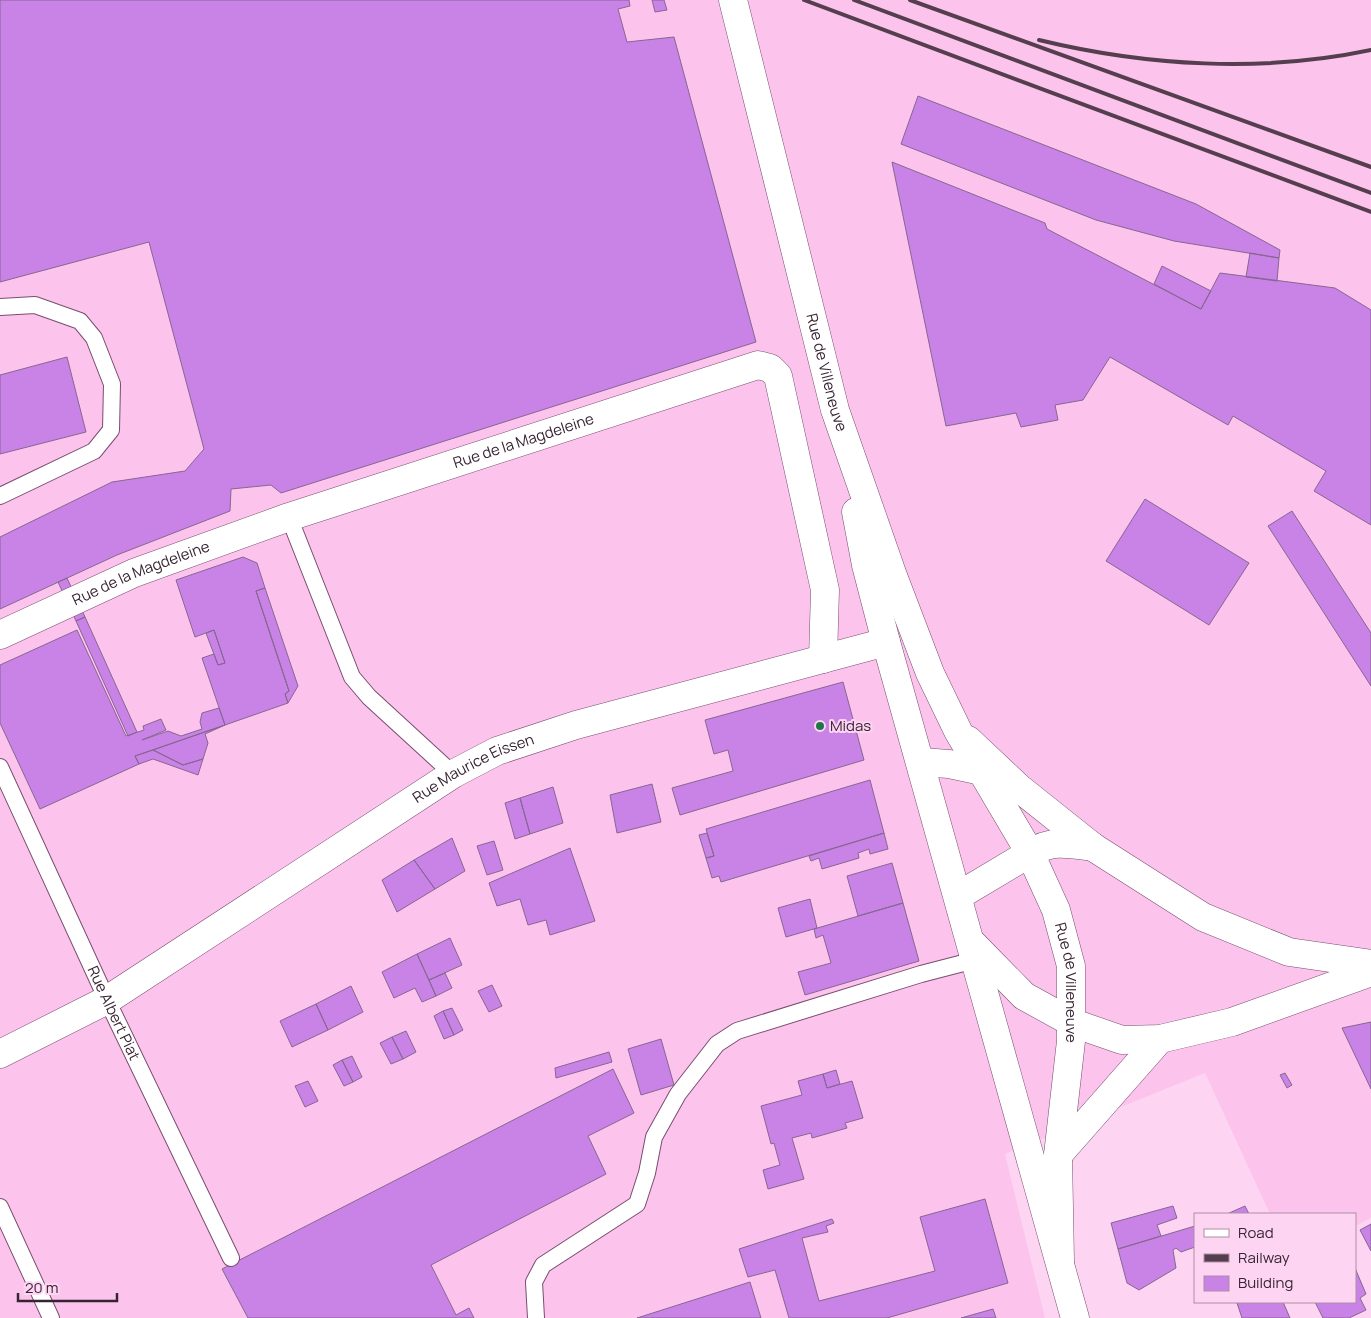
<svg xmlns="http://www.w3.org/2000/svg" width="1371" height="1318" font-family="Manrope,sans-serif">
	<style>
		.built { fill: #fcc4ed }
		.building { fill: #c982e5; stroke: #856791 }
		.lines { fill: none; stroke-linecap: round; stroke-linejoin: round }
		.service-casing { stroke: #784e6e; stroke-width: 18 }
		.minor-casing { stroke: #784e6e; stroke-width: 29 }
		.secondary-casing { stroke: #784e6e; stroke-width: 29 }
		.service { stroke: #fff; stroke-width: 16 }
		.minor { stroke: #fff; stroke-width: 28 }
		.secondary { stroke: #fff; stroke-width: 28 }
		.rail { stroke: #553f4f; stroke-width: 4 }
		.poi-dot { fill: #1f7649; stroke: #fdd5f2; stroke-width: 2 }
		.labels { text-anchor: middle; stroke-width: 4; stroke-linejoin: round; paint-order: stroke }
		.street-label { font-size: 15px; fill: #372432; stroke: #fdd5f2 }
		.poi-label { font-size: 15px; fill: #372432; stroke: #fdd5f2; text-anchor: start }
	</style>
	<rect width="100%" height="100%" fill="#fdd5f2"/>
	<path class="built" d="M 0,0 L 1371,0 L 1371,1218 L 1355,1226 L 1355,1214 L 1270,1214 L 1205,1073 L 1005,1154 L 1045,1318 L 0,1318 Z"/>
	<path class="building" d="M 0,0 L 629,0 L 630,6 L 618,9 L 627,42 L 674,37 L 756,342 L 281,493 L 271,485 L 231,489 L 230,511 L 117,555 L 0,609 L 0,537 L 112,482 L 185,471 L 204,449 L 149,242 L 0,282 Z
		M 652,0 L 664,0 L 667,10 L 655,12 Z
		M 918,96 L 1196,204 L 1280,250 L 1279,258 L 1174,241 L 1096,220 L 901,144 Z
		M 892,162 L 1045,223 L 1047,229 L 1201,309 L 1220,273 L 1335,288 L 1371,310 L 1371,525 L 1314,491 L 1326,471 L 1233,416 L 1228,425 L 1110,357 L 1083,400 L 1055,405 L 1058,420 L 1021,427 L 1016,413 L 946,426 Z
		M 1250,253 L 1279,258 L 1277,281 L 1246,277 Z
		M 1162,266 L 1211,291 L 1201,309 L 1154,284 Z
		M 67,357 L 86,432 L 0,454 L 0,375 Z
		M 1145,499 L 1249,563 L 1209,625 L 1106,561 Z
		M 1292,511 L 1371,633 L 1371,686 L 1268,526 Z
		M 243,557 L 257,563 L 265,588 L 256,591 L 289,691 L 285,694 L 288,703 L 225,725 L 202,658 L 214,654 L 218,665 L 225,663 L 214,630 L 195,637 L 176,580 Z
		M 67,578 L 85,617 L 76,621 L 58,582 Z
		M 265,588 L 298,686 L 288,703 L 285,694 L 289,691 L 256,591 Z
		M 85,617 L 137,732 L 128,736 L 76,621 Z
		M 77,630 L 126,736 L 144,730 L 143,726 L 161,719 L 166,730 L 142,740 L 168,731 L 181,736 L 202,729 L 200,722 L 202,713 L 219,708 L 225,725 L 135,756 L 139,764 L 40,809 L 0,723 L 0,665 Z
		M 214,630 L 225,663 L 218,665 L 206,633 Z
		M 843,682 L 864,760 L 680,815 L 672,788 L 733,771 L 728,750 L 714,754 L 705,720 Z
		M 225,725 L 205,734 L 208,743 L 203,759 L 183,765 L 153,750 Z
		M 153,750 L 183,765 L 203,759 L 198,775 L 153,759 L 139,764 L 135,756 Z
		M 870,780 L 884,833 L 721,882 L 719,876 L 712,878 L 706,858 L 714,856 L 706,829 Z
		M 652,784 L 661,822 L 617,833 L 610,795 Z
		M 553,787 L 563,823 L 530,834 L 520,798 Z
		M 520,798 L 530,834 L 515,839 L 505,803 Z
		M 707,833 L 714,856 L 706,858 L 699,835 Z
		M 884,833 L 888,849 L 870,854 L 869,849 L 858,853 L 859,858 L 822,869 L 819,858 L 811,861 L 809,856 Z
		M 452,838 L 465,871 L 435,889 L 414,860 Z
		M 494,841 L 503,870 L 487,875 L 477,846 Z
		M 570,848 L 595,921 L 550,935 L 546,920 L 528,925 L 520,899 L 497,906 L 489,883 Z
		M 414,860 L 435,889 L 397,912 L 382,880 Z
		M 892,863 L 903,903 L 858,916 L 847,876 Z
		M 810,899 L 817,928 L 786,937 L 778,908 Z
		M 903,903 L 919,961 L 805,995 L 798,972 L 831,963 L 823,935 L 816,938 L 814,929 Z
		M 450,938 L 462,965 L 429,980 L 417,954 Z
		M 417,954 L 436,996 L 422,1002 L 415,988 L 394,998 L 382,972 Z
		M 445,973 L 452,988 L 436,996 L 429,980 Z
		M 492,985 L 502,1006 L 489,1012 L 478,991 Z
		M 351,986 L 363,1012 L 328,1030 L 316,1004 Z
		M 316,1004 L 328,1030 L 292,1047 L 280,1021 Z
		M 452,1008 L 463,1030 L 454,1035 L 443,1011 Z
		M 443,1011 L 454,1035 L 444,1039 L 434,1016 Z
		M 1371,1022 L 1371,1089 L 1342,1028 Z
		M 406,1031 L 416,1052 L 403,1059 L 392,1037 Z
		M 392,1037 L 403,1059 L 391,1064 L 380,1043 Z
		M 661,1039 L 674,1085 L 641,1095 L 628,1049 Z
		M 609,1052 L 612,1062 L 556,1078 L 555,1068 Z
		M 352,1056 L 362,1077 L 353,1082 L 342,1060 Z
		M 342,1060 L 353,1082 L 344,1086 L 333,1065 Z
		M 613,1069 L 634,1113 L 588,1136 L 606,1174 L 431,1265 L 456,1315 L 469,1308 L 474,1318 L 248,1318 L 222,1269 Z
		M 836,1070 L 840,1084 L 827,1088 L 823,1074 Z
		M 1285,1073 L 1292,1085 L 1287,1088 L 1280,1075 Z
		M 823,1074 L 827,1088 L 852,1081 L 863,1118 L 845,1123 L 847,1128 L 812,1138 L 811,1133 L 792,1138 L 804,1179 L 768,1189 L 763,1170 L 780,1165 L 774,1143 L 771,1144 L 761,1106 L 802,1095 L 798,1081 Z
		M 308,1081 L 318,1101 L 305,1107 L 295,1086 Z
		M 985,1199 L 1008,1283 L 887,1318 L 789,1318 L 775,1270 L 748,1277 L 739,1249 L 832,1219 L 834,1223 L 826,1226 L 828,1232 L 802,1238 L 819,1301 L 935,1271 L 920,1217 Z
		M 1173,1206 L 1177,1218 L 1157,1225 L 1161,1236 L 1118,1249 L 1111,1223 Z
		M 1245,1206 L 1249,1214 L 1227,1214 Z
		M 1371,1224 L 1371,1251 L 1360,1230 Z
		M 1195,1226 L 1195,1247 L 1181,1252 L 1176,1248 L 1173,1250 L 1176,1268 L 1139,1290 L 1127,1283 L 1118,1249 Z
		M 1355,1268 L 1366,1294 L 1360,1298 L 1366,1310 L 1349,1318 L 1323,1318 L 1315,1302 L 1355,1302 Z
		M 750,1282 L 761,1318 L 637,1318 Z
		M 1239,1302 L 1283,1302 L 1290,1318 L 1242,1318 L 1237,1303 Z
		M 993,1309 L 996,1318 L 961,1318 Z"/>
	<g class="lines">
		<defs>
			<g id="service">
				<path d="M 0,307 L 35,305 L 80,321 L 94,338 L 112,384 L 111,430 L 94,451 L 0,496"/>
				<path d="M 289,517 L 352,677 L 369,697 L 453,774"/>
				<path id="s1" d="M 0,767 L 107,1000 L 231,1258"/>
				<path d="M 0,1207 L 51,1318"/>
				<path d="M 536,1318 L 534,1282 L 543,1265 L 637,1204 L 647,1173 L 654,1137 L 678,1094 L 717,1044 L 737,1031 L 921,974 L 975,960"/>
			</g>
			<g id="minor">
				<path id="s2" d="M 0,635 L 134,573 L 289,517 L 758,365 L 770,368 L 778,376 L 825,590 L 823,659"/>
				<path d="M 968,740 L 1019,788 L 1093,847 L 1203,917 L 1289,952 L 1371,964"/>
				<path d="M 1030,853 C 1053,839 1069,844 1093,847"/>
				<path d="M 1073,1023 L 1122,1040 L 1160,1039 L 1232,1022 L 1371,972"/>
				<path id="s3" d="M 0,1054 L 107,1000 L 453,774 L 497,751 L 576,725 L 886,642"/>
				<path d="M 1058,1155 L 1160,1039"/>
			</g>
			<g id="secondary">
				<path id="s4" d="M 733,0 L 835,410 L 893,576 L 930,673 L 958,731 L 1030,853 L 1056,910 L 1071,966 L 1071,1041 L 1058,1155 L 1060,1261"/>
				<path d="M 856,512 L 866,565 L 886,642 L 1075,1318"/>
				<path d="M 921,762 L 949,764 L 982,771"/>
				<path d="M 958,896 L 1030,853"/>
				<path d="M 971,942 L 1024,996 L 1073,1023"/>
			</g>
		</defs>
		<use href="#service" class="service-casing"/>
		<use href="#minor" class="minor-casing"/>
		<use href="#secondary" class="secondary-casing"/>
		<use href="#service" class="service"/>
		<use href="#minor" class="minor"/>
		<use href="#secondary" class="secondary"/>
		<path class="rail" d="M 804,0 L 1371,212
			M 854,0 L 1371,193
			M 910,0 L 1371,167
			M 1039,40 C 1146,66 1263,73 1371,50"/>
	</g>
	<circle class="poi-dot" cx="820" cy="726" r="5"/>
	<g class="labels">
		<g class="street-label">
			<text dy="5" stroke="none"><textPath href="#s4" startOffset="384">Rue de Villeneuve</textPath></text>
			<text dy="5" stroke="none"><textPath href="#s2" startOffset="559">Rue de la Magdeleine</textPath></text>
			<text dy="5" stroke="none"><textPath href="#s2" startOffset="154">Rue de la Magdeleine</textPath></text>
			<text dy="5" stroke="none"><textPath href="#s3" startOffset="554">Rue Maurice Eissen</textPath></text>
			<text dy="5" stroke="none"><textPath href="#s4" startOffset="1045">Rue de Villeneuve</textPath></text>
			<text dy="5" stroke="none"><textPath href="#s1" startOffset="271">Rue Albert Piat</textPath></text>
		</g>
		<g class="poi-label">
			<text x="830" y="731">Midas</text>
		</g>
	</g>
	<rect x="1194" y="1213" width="162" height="90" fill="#fdd5f2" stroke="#ae8ea5"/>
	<rect x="1204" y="1229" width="25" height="8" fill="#ffffff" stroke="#ae8ea5"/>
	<text x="1238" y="1238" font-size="15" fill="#372432">Road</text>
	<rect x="1204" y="1254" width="25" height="8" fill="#553f4f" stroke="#ae8ea5"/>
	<text x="1238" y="1263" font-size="15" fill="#372432">Railway</text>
	<rect x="1204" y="1276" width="25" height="15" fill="#c982e5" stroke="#ae8ea5"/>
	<text x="1238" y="1288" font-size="15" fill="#372432">Building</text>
	<path d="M18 1293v8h99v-8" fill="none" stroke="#372432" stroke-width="2.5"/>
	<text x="25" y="1293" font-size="15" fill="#372432" stroke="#fdd5f2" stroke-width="4" paint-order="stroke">20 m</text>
</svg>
